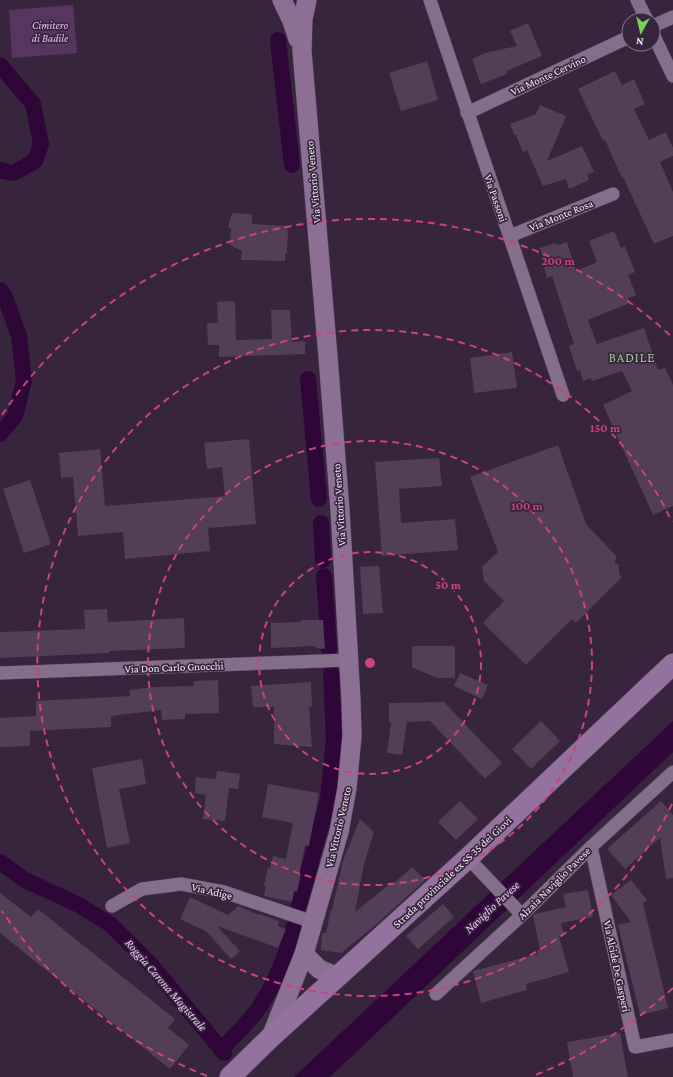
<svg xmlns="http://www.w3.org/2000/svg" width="673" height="1077" font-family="'Crimson Pro',serif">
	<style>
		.green { fill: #56365f }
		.water { fill: #2e0638 }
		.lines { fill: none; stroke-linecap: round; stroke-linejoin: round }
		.canal { stroke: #2e0638; stroke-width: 16 }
		.building { fill: #523e57 }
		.street-casing { stroke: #524256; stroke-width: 14 }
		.secondary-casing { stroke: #524256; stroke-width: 20 }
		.primary-casing { stroke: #524256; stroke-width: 22 }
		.street { stroke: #846e8a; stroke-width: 13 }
		.secondary { stroke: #8c7094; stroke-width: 19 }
		.primary { stroke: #94729e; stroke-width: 21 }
		.ring { fill: none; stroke: #cc427a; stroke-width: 2; stroke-dasharray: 7 5 }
		.labels { text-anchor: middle; stroke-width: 3.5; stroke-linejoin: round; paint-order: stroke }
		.park-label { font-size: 11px; font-style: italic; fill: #edbcfb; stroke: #37253d }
		.street-label { font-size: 11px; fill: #f5e9f8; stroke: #37253d }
		.water-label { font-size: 12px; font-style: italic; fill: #efcafa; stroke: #37253d }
		.quarter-label { font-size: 13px; letter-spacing: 1px; fill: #9ece8f; stroke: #37253d }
		.centre { fill: #cc427a; stroke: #37253d; stroke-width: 2 }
		.ring-label { font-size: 12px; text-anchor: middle; font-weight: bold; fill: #cc427a; stroke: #37253d; stroke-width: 3.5; stroke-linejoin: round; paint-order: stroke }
	</style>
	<rect width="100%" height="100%" fill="#37253d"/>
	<path class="green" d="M 73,5 L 77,53 L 12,58 L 9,10 Z"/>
	<path class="water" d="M 673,721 L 673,752 L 330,1077 L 294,1077 Z"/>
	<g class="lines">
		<path class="canal" d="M 278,40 L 292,165
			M 0,65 L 33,104 L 41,144 L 35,161 L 13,173 L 0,170
			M 0,290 L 5,297 L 19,336 L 24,381 L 15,416 L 0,434
			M 308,379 L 319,499
			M 321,523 L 323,560
			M 324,576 L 329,649
			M 0,862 L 25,880 L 77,904 L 110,924 L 153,967 L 224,1053
			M 299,905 L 328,800 L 334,738 L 331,673
			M 221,1050 C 232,1038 245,1026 255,1013 C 274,988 285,958 293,928"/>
	</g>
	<path class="building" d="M 528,23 L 542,56 L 506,71 L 507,74 L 481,84 L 472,59 L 485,53 L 517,46 L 510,31 Z
		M 427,61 L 438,100 L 401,111 L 389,73 Z
		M 615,71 L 622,85 L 634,79 L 645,104 L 634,109 L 649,140 L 666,132 L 673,148 L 673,156 L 660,162 L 673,192 L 673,236 L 654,244 L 623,177 L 622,178 L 605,140 L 603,141 L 578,89 Z
		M 540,105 L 566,116 L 547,161 L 582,146 L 594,172 L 587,174 L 589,180 L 569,189 L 566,179 L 543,186 L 527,150 L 523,152 L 516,135 L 514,135 L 510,124 L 536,114 Z
		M 232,213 L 252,214 L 252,224 L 287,226 L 288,233 L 287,253 L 285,254 L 285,261 L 241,260 L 242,251 L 230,245 L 231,228 L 228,227 Z
		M 614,231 L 621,248 L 625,246 L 635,272 L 628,275 L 636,295 L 628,298 L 630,303 L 588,320 L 597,344 L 644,328 L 658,370 L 665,368 L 673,385 L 673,506 L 653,515 L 603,405 L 632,391 L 622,371 L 592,381 L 591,378 L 583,381 L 580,370 L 577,371 L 569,346 L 574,344 L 552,276 L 547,278 L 543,264 L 545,263 L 540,248 L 556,243 L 557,245 L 567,242 L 576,271 L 597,262 L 589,241 Z
		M 235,301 L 236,340 L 272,339 L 271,310 L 290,310 L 292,342 L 305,341 L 305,354 L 219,357 L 219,345 L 208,345 L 207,323 L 218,323 L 217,302 Z
		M 512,352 L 517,388 L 474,393 L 470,358 Z
		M 249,439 L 256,524 L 208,528 L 210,551 L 125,559 L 123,532 L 78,536 L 73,477 L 61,478 L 59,453 L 100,449 L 105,506 L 225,496 L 222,467 L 207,469 L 204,443 Z
		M 558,445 L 586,524 L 617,557 L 614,562 L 619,565 L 619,574 L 622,577 L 576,623 L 572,619 L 526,665 L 483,623 L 504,601 L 484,581 L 482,567 L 498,552 L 470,477 Z
		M 439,458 L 442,486 L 399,489 L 401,523 L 455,519 L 458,550 L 382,556 L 375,462 Z
		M 30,480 L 51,544 L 24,553 L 3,489 Z
		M 379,566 L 383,613 L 363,614 L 360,567 Z
		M 107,609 L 108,622 L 184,618 L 185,648 L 109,651 L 109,653 L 0,658 L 0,632 L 85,629 L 84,610 Z
		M 301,620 L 323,620 L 325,649 L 317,648 L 313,646 L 271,648 L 271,623 L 301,622 Z
		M 412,646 L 455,646 L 455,678 L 437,678 L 412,667 Z
		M 460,673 L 488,685 L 482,699 L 454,686 Z
		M 218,680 L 219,713 L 185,714 L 185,719 L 162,720 L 161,710 L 111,716 L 111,727 L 30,731 L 30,746 L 0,747 L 0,718 L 36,716 L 36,701 L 130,696 L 129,690 L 155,687 L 194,686 L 194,681 Z
		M 311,682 L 312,707 L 309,707 L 312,747 L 274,744 L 274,707 L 253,707 L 251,686 Z
		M 444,702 L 502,763 L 485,779 L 430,721 L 407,722 L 402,755 L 387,753 L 391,722 L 389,722 L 389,703 Z
		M 541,721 L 560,741 L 531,769 L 512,749 Z
		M 142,759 L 146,784 L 119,789 L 130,843 L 107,848 L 92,768 Z
		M 217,771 L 240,774 L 238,789 L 229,788 L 225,821 L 203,819 L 206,795 L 195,793 L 196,777 L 216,779 Z
		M 268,784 L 319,793 L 309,846 L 305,846 L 299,874 L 301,874 L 297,892 L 294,891 L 292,902 L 264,896 L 266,886 L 264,886 L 268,867 L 270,868 L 273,856 L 286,859 L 293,823 L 262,817 Z
		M 460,801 L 478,819 L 456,840 L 438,822 Z
		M 661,801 L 673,815 L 673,878 L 666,879 L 660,838 L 625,869 L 607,849 Z
		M 360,819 L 374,832 L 364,864 L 355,912 L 392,882 L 393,884 L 412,867 L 425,880 L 378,923 L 341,953 L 321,950 L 322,933 L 326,933 L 331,910 L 332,910 L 343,861 Z
		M 631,880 L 647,900 L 643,903 L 668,1008 L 640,1015 L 618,925 L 631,922 L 611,895 Z
		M 588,890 L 593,917 L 561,923 L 564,935 L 559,936 L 569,972 L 526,984 L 527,990 L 481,1003 L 473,971 L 538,954 L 537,950 L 540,949 L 533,916 L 535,914 L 566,907 L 563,894 Z
		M 0,893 L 31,917 L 38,909 L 175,1019 L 168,1028 L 189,1045 L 170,1069 L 0,933 Z
		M 190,897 L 228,915 L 238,906 L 259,915 L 260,914 L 279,921 L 278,926 L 286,929 L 278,948 L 217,926 L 240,951 L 231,959 L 206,931 L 180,919 Z
		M 443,904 L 454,917 L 418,949 L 406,936 Z
		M 620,1033 L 628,1077 L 573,1077 L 567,1042 Z"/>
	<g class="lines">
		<defs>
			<path id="street" d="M 430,0 L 563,395
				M 637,0 L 647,20
				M 653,26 L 673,17
				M 653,34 L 673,76
				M 467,113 L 629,37
				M 510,236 L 613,194
				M 0,673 L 349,660
				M 591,847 L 635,1047 L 673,1040
				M 468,858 L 522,915
				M 112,906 L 142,889 L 181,884 L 224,892 L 313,922
				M 436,994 L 522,915 L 591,847 L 673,772"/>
			<path id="secondary" d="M 282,0 L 292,21 L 298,39
				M 304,954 L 319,969 L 337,977
				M 271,1037 L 304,954 L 339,832 L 347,788 L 352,736 L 351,700 L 340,510 L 328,357 L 302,51 L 303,19 L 307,0"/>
			<path id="primary" d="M 230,1077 L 271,1037 L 468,858 L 673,664"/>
		</defs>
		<use href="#street" class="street-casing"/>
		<use href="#secondary" class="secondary-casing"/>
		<use href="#primary" class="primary-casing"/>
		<use href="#street" class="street"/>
		<use href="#secondary" class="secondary"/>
		<use href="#primary" class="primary"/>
	</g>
	<g class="ring">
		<circle cx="370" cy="663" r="111"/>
		<circle cx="370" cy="663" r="222"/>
		<path d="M672 804A333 333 0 1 1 672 522"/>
		<path d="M673 988A444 444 0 0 1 533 1076M207 1076A444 444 0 0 1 2 911M2 415A444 444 0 0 1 673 338"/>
	</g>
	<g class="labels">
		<g class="park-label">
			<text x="50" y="29">Cimitero<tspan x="50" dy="13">di Badile</tspan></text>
		</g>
		<g class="street-label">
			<text transform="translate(548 75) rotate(-25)" y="4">Via Monte Cervino</text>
			<text transform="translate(313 182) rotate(-95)" y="4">Via Vittorio Veneto</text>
			<text transform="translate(496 198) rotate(71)" y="4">Via Passoni</text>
			<text transform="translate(561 215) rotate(-22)" y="4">Via Monte Rosa</text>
			<text transform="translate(339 505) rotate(-94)" y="4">Via Vittorio Veneto</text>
			<text transform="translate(174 667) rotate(-2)" y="4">Via Don Carlo Gnocchi</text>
			<text transform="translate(338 827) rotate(-77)" y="4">Via Vittorio Veneto</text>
			<text transform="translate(452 872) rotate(-43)" y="4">Strada provinciale ex SS 35 dei Giovi</text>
			<text transform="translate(554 883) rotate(-45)" y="4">Alzaia Naviglio Pavese</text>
			<text transform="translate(212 891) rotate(13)" y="4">Via Adige</text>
			<text transform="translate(617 966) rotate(78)" y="4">Via Alcide De Gasperi</text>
		</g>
		<g class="water-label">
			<text transform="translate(492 907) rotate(-43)" y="4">Naviglio Pavese</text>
			<text transform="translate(166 985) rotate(49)" y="4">Roggia Carona Magistrale</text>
		</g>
		<g class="quarter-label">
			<text x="632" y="362">BADILE</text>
		</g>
	</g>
	<circle cx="370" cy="663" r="6" class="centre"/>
	<g class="ring-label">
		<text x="558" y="265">200 m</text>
		<text x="605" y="432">150 m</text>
		<text x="527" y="510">100 m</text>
		<text x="448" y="589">50 m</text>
	</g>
	<g transform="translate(641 32) rotate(188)"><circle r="19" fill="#37253d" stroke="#837388"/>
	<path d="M0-3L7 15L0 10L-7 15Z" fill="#78d158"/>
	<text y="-6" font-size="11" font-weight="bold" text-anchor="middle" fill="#f5e9f8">N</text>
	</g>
</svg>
